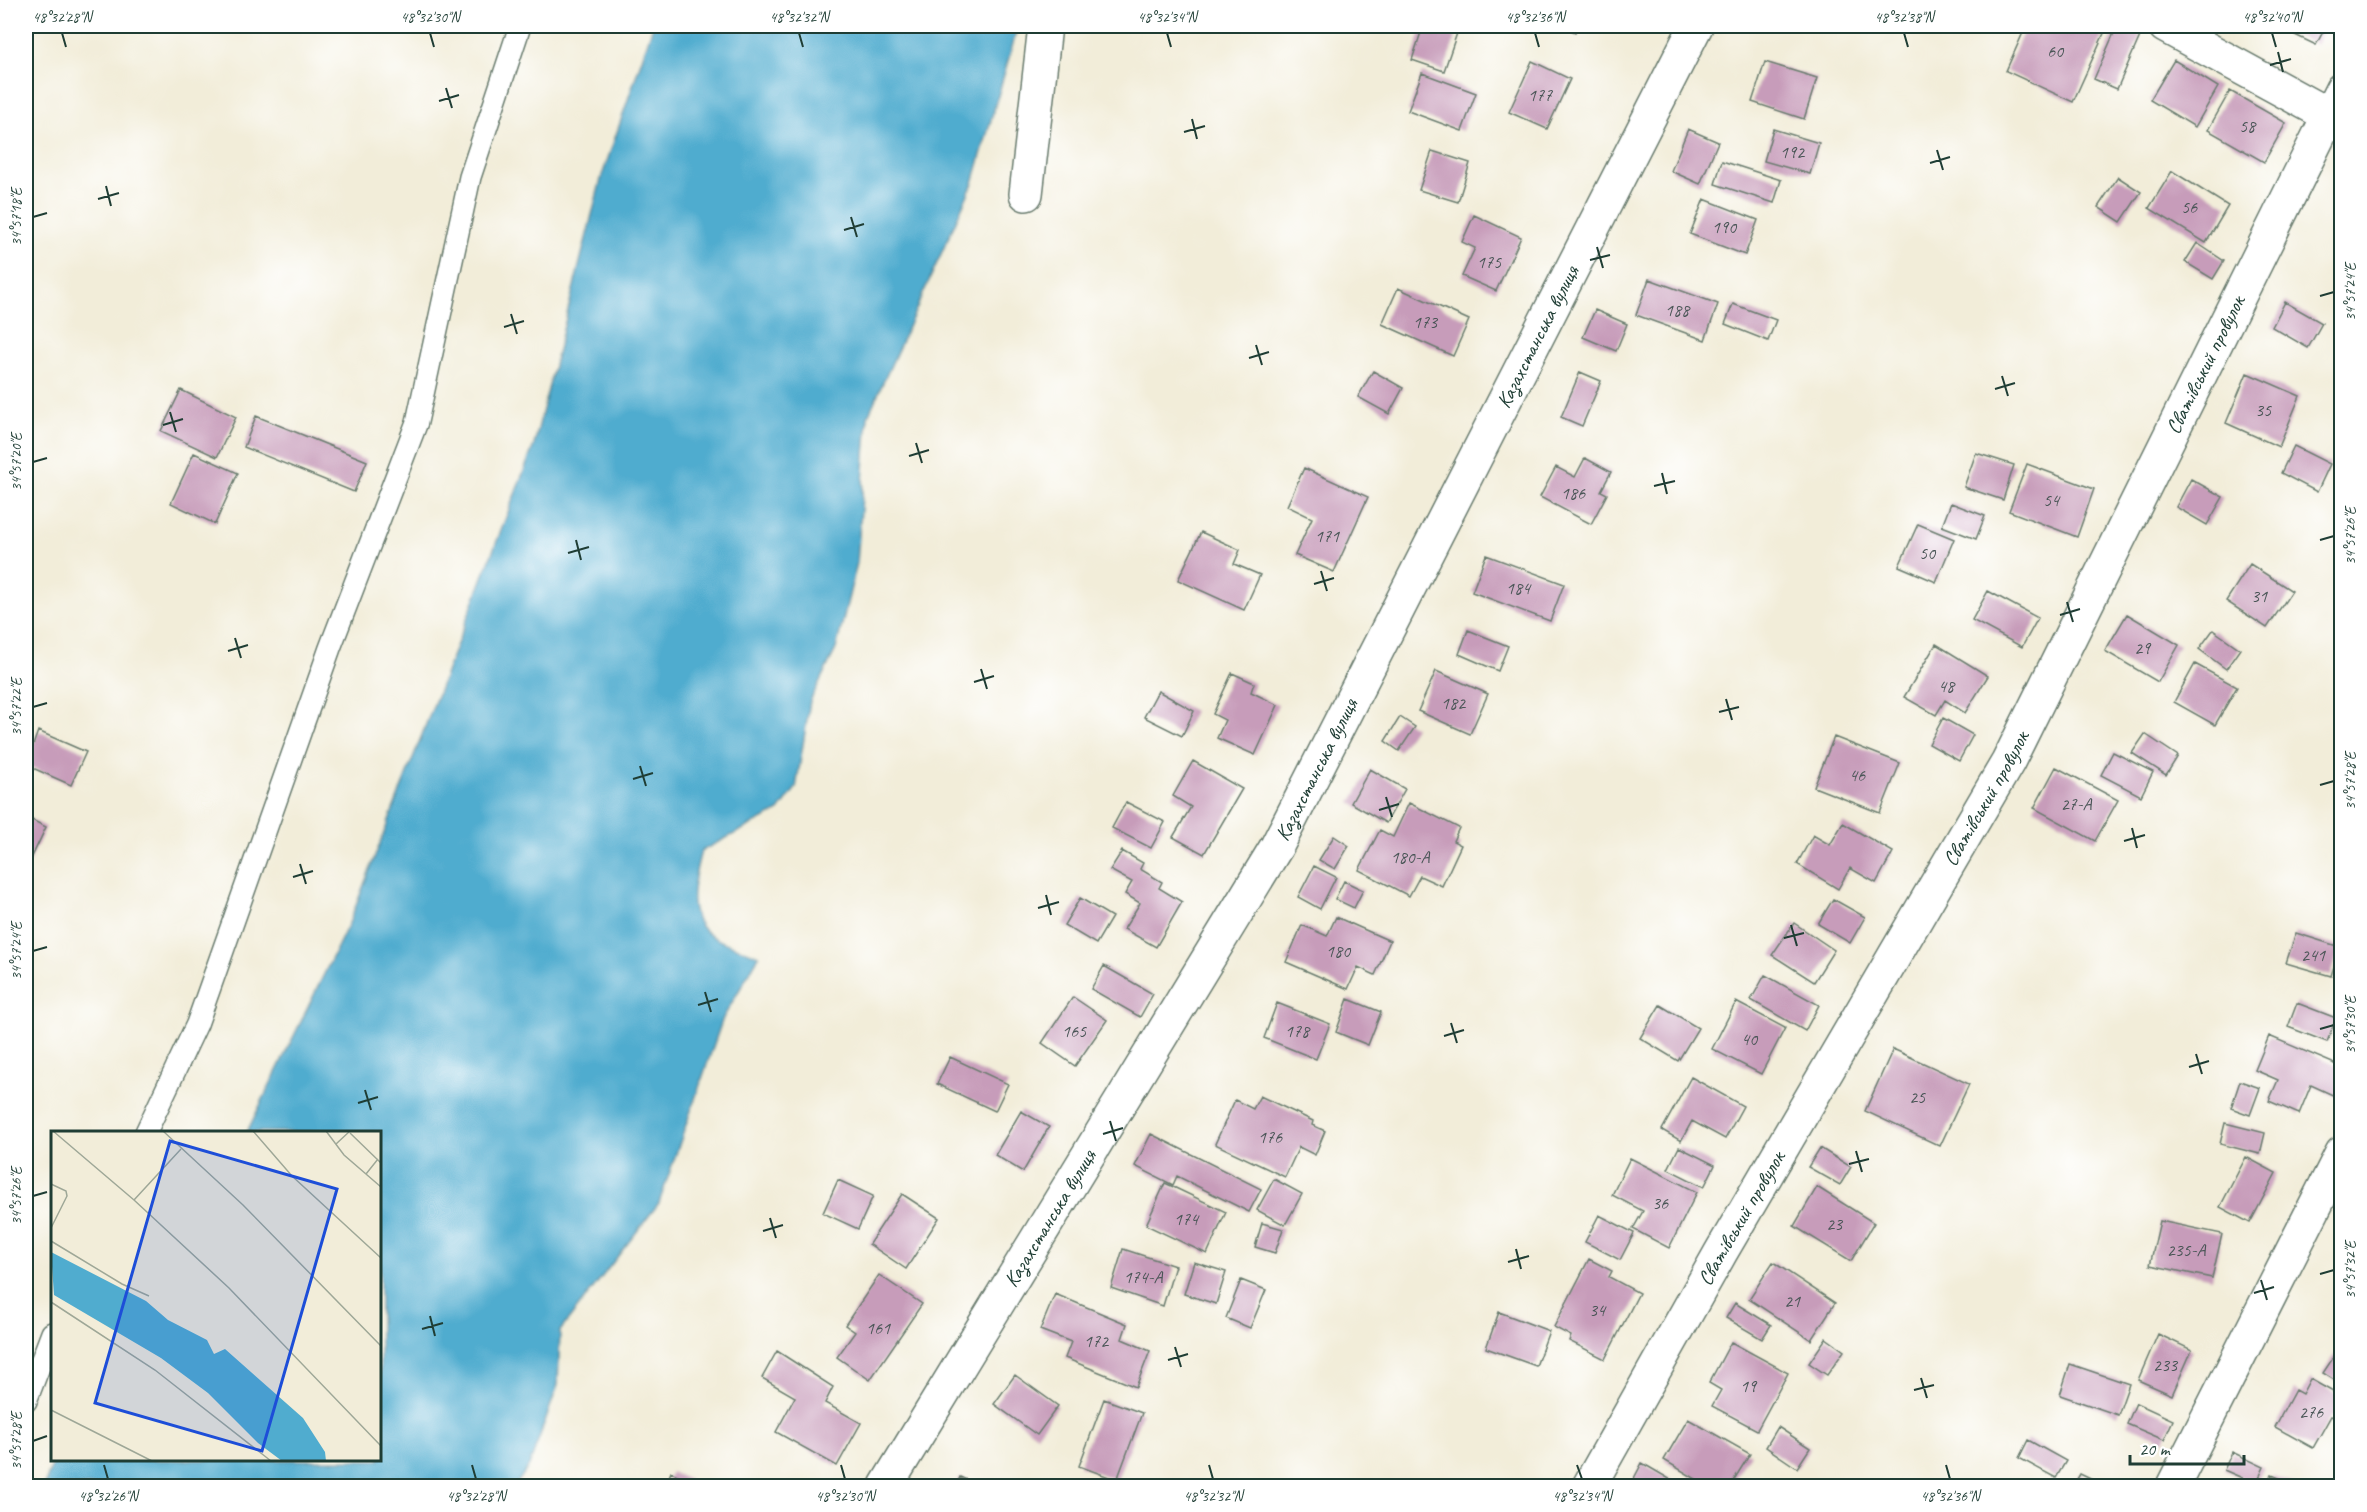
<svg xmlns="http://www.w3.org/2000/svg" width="2367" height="1512" font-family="Caveat,sans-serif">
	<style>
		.water { fill: #50accf; stroke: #387482; stroke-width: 1.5 }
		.building { fill: #c79cba }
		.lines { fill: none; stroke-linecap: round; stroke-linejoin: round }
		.lane-casing { stroke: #697b6e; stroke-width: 24 }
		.street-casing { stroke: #697b6e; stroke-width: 36 }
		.lane { stroke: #fff; stroke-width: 21 }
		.street { stroke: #fff; stroke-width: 33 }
		.ticks { fill: none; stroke: #1f3d34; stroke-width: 2 }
		.labels { text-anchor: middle; stroke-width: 4.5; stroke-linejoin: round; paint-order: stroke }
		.number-label { font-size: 18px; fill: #495556 }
		.street-label { font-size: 21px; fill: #1f3d34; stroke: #fff }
		.inset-road { fill: none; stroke: #9ea797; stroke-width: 1.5 }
		.view { fill: #1d4ed8; fill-opacity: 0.15; stroke: #1d4ed8; stroke-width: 3 }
		.inset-edge { fill: none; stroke: #1f3d34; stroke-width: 3 }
		.neatline { fill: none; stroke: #1f3d34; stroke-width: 2 }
		.ticks-label { font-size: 15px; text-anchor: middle; fill: #1f3d34 }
	</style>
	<rect width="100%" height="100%" fill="#fff"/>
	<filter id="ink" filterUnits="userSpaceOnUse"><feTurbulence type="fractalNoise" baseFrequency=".0167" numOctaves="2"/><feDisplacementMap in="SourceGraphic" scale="12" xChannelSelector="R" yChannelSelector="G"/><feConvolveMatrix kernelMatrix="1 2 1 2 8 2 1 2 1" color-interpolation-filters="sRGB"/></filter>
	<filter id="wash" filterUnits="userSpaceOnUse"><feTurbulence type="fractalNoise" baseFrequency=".008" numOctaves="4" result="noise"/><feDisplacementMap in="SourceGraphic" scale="24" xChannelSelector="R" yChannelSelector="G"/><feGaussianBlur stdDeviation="1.35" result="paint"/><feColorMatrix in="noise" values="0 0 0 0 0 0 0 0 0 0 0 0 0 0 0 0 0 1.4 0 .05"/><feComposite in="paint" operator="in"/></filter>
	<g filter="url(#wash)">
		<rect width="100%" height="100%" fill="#f2edd9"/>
		<path class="water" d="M 653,26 L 1018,26 L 973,183 L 868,416 L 857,563 L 836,649 L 810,701 L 796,788 L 779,811 L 701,851 C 694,878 683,915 710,935 C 723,944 744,949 759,956 L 723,1018 L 659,1203 L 560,1331 L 558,1385 L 529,1466 L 515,1486 L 44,1486 L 54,1460 L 380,1460 L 380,1132 L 247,1132 L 350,921 L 534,445 L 601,179 Z"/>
		<g id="blocks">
			<path class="building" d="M 1423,26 L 1435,26 L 1457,33 L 1444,71 L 1412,60 Z
				M 1561,26 L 1578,26 L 1575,32 Z
				M 2026,26 L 2094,26 L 2105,31 L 2073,102 L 2006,71 Z
				M 2117,26 L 2141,34 L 2117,89 L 2094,79 Z
				M 2276,26 L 2326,26 L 2316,45 Z
				M 2174,60 L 2218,87 L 2195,127 L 2150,100 Z
				M 1532,61 L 1570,79 L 1547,129 L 1509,112 Z
				M 1765,62 L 1817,78 L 1804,119 L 1752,102 Z
				M 1422,73 L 1476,93 L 1462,131 L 1408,111 Z
				M 2230,91 L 2286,123 L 2264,162 L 2208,130 Z
				M 1688,129 L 1718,142 L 1700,184 L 1671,171 Z
				M 1773,129 L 1819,143 L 1810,174 L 1764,161 Z
				M 1432,151 L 1470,163 L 1458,202 L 1419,190 Z
				M 1722,161 L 1781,180 L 1774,203 L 1715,184 Z
				M 2172,171 L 2228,206 L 2206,243 L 2149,208 Z
				M 2118,177 L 2141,192 L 2121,222 L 2098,207 Z
				M 1704,199 L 1758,220 L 1745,255 L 1690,234 Z
				M 1474,215 L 1521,237 L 1496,291 L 1462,276 L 1475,248 L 1462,242 Z
				M 2197,243 L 2224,261 L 2213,279 L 2185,262 Z
				M 1649,279 L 1718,304 L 1705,340 L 1636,315 Z
				M 1398,288 L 1469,320 L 1453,356 L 1382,324 Z
				M 2285,302 L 2322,323 L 2308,348 L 2272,327 Z
				M 1733,304 L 1776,320 L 1768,341 L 1725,324 Z
				M 1595,310 L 1627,324 L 1616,351 L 1583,337 Z
				M 1373,371 L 1403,388 L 1389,414 L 1358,397 Z
				M 1580,372 L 1601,381 L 1582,426 L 1561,417 Z
				M 2247,373 L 2300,396 L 2279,447 L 2226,423 Z
				M 181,390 L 236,417 L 217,457 L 161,431 Z
				M 256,416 L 367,461 L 354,492 L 244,447 Z
				M 2294,446 L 2330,464 L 2317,492 L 2281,473 Z
				M 194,453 L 238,473 L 215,524 L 171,503 Z
				M 1976,453 L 2014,465 L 2003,500 L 1964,487 Z
				M 1585,458 L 1611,472 L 1601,491 L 1607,494 L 1591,524 L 1540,497 L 1556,467 L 1575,477 Z
				M 2027,464 L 2094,489 L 2077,537 L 2009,511 Z
				M 1304,468 L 1368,497 L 1334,572 L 1295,555 L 1312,518 L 1287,506 Z
				M 2191,479 L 2223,497 L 2207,525 L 2176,507 Z
				M 1951,503 L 1985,516 L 1976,539 L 1942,526 Z
				M 1918,524 L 1954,539 L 1936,582 L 1899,566 Z
				M 1201,532 L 1240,550 L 1234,564 L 1260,575 L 1244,610 L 1178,580 Z
				M 1486,555 L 1564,584 L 1550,621 L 1472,592 Z
				M 2250,564 L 2292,591 L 2267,628 L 2226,601 Z
				M 1988,591 L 2038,618 L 2022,647 L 1972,620 Z
				M 2127,614 L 2179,645 L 2158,682 L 2105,651 Z
				M 1468,630 L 1508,646 L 1498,671 L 1459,654 Z
				M 2213,630 L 2240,649 L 2226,669 L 2199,649 Z
				M 1936,644 L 1988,676 L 1965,713 L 1945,700 L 1936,715 L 1904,697 Z
				M 2195,664 L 2237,687 L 2215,725 L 2174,702 Z
				M 1436,671 L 1488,694 L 1470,734 L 1418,711 Z
				M 1232,673 L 1254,683 L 1251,692 L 1278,705 L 1255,755 L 1217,738 L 1225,720 L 1213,714 Z
				M 1158,691 L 1194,711 L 1182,736 L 1144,717 Z
				M 1400,717 L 1415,727 L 1399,751 L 1385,741 Z
				M 1943,718 L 1973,735 L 1959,761 L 1929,744 Z
				M 38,731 L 86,752 L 71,785 L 26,765 Z
				M 2145,734 L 2178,756 L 2166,775 L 2132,753 Z
				M 1834,737 L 1900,763 L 1880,813 L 1814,787 Z
				M 2113,752 L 2153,772 L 2141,796 L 2101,775 Z
				M 1193,761 L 1242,789 L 1204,854 L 1173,837 L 1191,807 L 1173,796 Z
				M 2056,767 L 2118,800 L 2095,841 L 2034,808 Z
				M 1370,769 L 1405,789 L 1386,823 L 1351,803 Z
				M 1126,802 L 1165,822 L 1151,848 L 1112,828 Z
				M 1409,803 L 1459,828 L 1453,841 L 1461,845 L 1442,886 L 1420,876 L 1409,896 L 1359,870 L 1380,830 L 1393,837 Z
				M 26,817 L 46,827 L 29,863 L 26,862 Z
				M 1843,823 L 1893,852 L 1876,883 L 1850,868 L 1838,889 L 1797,864 L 1813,835 L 1830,845 Z
				M 1334,836 L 1349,846 L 1335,869 L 1319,860 Z
				M 1122,851 L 1143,863 L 1140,869 L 1162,882 L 1159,888 L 1182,902 L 1156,947 L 1124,929 L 1140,903 L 1125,894 L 1132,882 L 1110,870 Z
				M 1314,866 L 1336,877 L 1320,909 L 1298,897 Z
				M 1344,881 L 1363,890 L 1354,908 L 1335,899 Z
				M 1080,898 L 1112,917 L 1096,944 L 1064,925 Z
				M 1833,899 L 1865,917 L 1850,943 L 1818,924 Z
				M 1336,917 L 1390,941 L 1375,975 L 1358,967 L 1348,989 L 1286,962 L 1302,925 L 1327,936 Z
				M 1794,923 L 1834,950 L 1814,982 L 1772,955 Z
				M 2296,933 L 2340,947 L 2331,976 L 2286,963 Z
				M 1104,966 L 1153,994 L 1140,1017 L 1091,989 Z
				M 1765,975 L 1819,1005 L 1805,1031 L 1751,1000 Z
				M 1073,997 L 1107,1020 L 1075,1066 L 1042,1043 Z
				M 1348,999 L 1381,1012 L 1368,1045 L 1336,1032 Z
				M 1736,1002 L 1785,1028 L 1761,1074 L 1712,1049 Z
				M 1277,1003 L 1330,1024 L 1316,1059 L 1264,1038 Z
				M 2297,1003 L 2336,1018 L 2327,1042 L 2288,1027 Z
				M 1660,1005 L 1698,1028 L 1678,1061 L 1640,1038 Z
				M 2269,1036 L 2342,1067 L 2342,1087 L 2337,1097 L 2311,1085 L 2299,1114 L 2269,1101 L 2278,1080 L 2255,1070 Z
				M 1893,1049 L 1969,1084 L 1940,1146 L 1865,1111 Z
				M 950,1057 L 1008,1084 L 995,1111 L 937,1084 Z
				M 1691,1077 L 1743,1106 L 1725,1139 L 1692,1121 L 1681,1141 L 1662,1130 Z
				M 2240,1081 L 2260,1088 L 2250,1115 L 2231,1108 Z
				M 1260,1096 L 1313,1121 L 1312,1125 L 1325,1131 L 1315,1155 L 1299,1147 L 1285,1177 L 1215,1144 L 1235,1100 L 1253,1109 Z
				M 1021,1111 L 1049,1127 L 1023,1172 L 995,1155 Z
				M 2225,1123 L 2265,1133 L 2260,1154 L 2220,1144 Z
				M 1151,1134 L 1261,1189 L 1249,1212 L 1177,1176 L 1173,1185 L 1135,1166 Z
				M 1679,1147 L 1715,1165 L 1704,1187 L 1668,1169 Z
				M 1820,1148 L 1851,1167 L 1840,1185 L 1808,1167 Z
				M 2246,1157 L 2276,1173 L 2250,1223 L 2220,1207 Z
				M 1630,1158 L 1697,1192 L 1669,1248 L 1633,1229 L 1643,1211 L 1612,1195 Z
				M 1274,1179 L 1302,1194 L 1285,1225 L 1257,1210 Z
				M 838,1180 L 873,1196 L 858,1229 L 823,1213 Z
				M 1165,1183 L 1226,1212 L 1207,1254 L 1146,1225 Z
				M 1817,1187 L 1874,1223 L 1851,1261 L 1794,1226 Z
				M 902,1194 L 939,1218 L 906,1269 L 869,1244 Z
				M 1599,1215 L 1634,1233 L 1620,1260 L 1585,1242 Z
				M 2160,1221 L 2222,1234 L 2212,1278 L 2150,1265 Z
				M 1262,1223 L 1283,1229 L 1275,1253 L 1255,1247 Z
				M 1123,1249 L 1175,1266 L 1163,1306 L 1111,1288 Z
				M 1589,1259 L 1612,1271 L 1609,1277 L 1639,1293 L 1605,1359 L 1569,1341 L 1571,1336 L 1554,1327 Z
				M 1194,1262 L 1226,1272 L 1216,1304 L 1184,1294 Z
				M 1773,1262 L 1835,1303 L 1811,1340 L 1749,1299 Z
				M 879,1275 L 922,1304 L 870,1380 L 837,1357 L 855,1332 L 845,1325 Z
				M 1241,1280 L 1266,1290 L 1250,1328 L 1226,1318 Z
				M 1055,1294 L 1127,1324 L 1122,1339 L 1150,1351 L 1136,1387 L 1065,1358 L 1071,1342 L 1040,1330 Z
				M 1735,1303 L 1771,1325 L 1762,1339 L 1726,1318 Z
				M 1499,1312 L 1549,1331 L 1536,1366 L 1486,1348 Z
				M 2158,1334 L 2192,1350 L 2172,1395 L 2138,1380 Z
				M 1826,1338 L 1844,1351 L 1827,1375 L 1809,1363 Z
				M 1731,1342 L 1788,1373 L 1757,1430 L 1712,1406 L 1721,1390 L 1709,1383 Z
				M 777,1351 L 833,1387 L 825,1403 L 861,1423 L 837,1466 L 776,1432 L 795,1397 L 762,1378 Z
				M 2337,1352 L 2342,1355 L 2342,1385 L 2323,1373 Z
				M 2070,1364 L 2129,1384 L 2118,1415 L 2060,1395 Z
				M 1015,1375 L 1058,1406 L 1037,1435 L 994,1404 Z
				M 2310,1379 L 2342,1397 L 2342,1408 L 2336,1418 L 2331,1416 L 2313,1448 L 2275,1427 L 2295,1390 L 2302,1394 Z
				M 1104,1399 L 1142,1413 L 1117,1480 L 1079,1466 Z
				M 2136,1403 L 2173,1420 L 2164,1440 L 2127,1424 Z
				M 1688,1419 L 1750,1454 L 1730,1486 L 1691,1486 L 1696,1479 L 1664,1460 Z
				M 1778,1427 L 1810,1448 L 1797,1468 L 1766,1447 Z
				M 2028,1440 L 2066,1461 L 2056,1478 L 2019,1458 Z
				M 2232,1452 L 2264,1467 L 2256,1484 L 2224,1470 Z
				M 1642,1463 L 1673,1481 L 1670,1486 L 1636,1486 L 1631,1484 Z
				M 671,1472 L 702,1486 L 665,1486 Z
				M 2080,1474 L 2105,1486 L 2073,1486 Z
				M 2272,1475 L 2298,1486 L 2267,1486 Z
				M 960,1477 L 980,1486 L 956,1486 Z"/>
		</g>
	</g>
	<g filter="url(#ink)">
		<use href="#blocks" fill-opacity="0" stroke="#697b6e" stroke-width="1.5"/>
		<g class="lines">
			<defs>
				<path id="lane" d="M 146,1132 L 197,1024 L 330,648 L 417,422 L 470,177 L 520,26
					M 26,1401 L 52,1333"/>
				<g id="street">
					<path d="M 2165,26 L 2328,115"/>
					<path d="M 1026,194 L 1045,26"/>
					<path id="s1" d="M 886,1486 L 1277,846 L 1696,26"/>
					<path id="s2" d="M 1589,1486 L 1721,1252 L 2008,762 L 2342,89"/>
					<path d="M 2173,1486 L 2342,1153"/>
				</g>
			</defs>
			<use href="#lane" class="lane-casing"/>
			<use href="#street" class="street-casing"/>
			<use href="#lane" class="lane"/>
			<use href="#street" class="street"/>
		</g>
	</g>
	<path class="ticks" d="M 62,33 L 66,47M 430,33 L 434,47M 799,33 L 803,47M 1167,33 L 1171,47M 1535,33 L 1539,47M 1904,33 L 1908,47M 2272,33 L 2276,47M 2278,52 L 2283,72M 2270,65 L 2291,59M 446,88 L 452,108M 439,101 L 459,95M 1192,119 L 1197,139M 1184,132 L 1205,126M 1937,150 L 1943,170M 1930,163 L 1950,157M 106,186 L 111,206M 98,199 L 119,193M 33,217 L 47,213M 851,217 L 857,237M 844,230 L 864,224M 1597,247 L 1603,268M 1590,260 L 1610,255M 2320,296 L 2334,292M 511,314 L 517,334M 504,327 L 524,321M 1256,345 L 1262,365M 1249,358 L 1269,352M 2002,376 L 2008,396M 1995,389 L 2015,383M 170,412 L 176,432M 163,425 L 183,419M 916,443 L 922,463M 909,456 L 929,450M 33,462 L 47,458M 1662,473 L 1667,494M 1654,486 L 1675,481M 576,540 L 581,560M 2320,540 L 2334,536M 568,553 L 589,547M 1321,571 L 1327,591M 1314,584 L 1334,578M 2067,602 L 2073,622M 2060,615 L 2080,609M 235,638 L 241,658M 228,651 L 248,645M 981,669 L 987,689M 974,682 L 994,676M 1726,699 L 1732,720M 33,707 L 47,703M 1719,712 L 1739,707M 640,766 L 646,786M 633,779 L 653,773M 2320,785 L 2334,781M 1386,797 L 1392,817M 1379,810 L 1399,804M 2132,828 L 2137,848M 2124,841 L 2145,835M 300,864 L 306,884M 293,877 L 313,871M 1046,895 L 1051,915M 1038,908 L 1059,902M 1791,925 L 1797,946M 1784,938 L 1804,933M 33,951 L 47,947M 705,992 L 711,1012M 698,1005 L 718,999M 1451,1023 L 1457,1043M 2320,1029 L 2334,1025M 1444,1036 L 1464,1030M 2196,1054 L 2202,1074M 2189,1067 L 2209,1061M 365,1090 L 371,1110M 358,1103 L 378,1097M 1110,1121 L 1116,1141M 1103,1134 L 1123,1128M 1856,1151 L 1862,1172M 1849,1164 L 1869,1159M 33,1196 L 47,1192M 770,1218 L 776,1238M 763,1231 L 783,1225M 1516,1249 L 1521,1269M 1508,1262 L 1529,1256M 2320,1274 L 2334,1270M 2261,1280 L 2267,1300M 2254,1293 L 2274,1287M 430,1316 L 435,1336M 422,1329 L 443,1323M 1175,1347 L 1181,1367M 1168,1360 L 1188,1354M 1921,1378 L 1927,1398M 1914,1390 L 1934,1385M 33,1441 L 47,1436M 104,1465 L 108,1479M 472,1465 L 476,1479M 841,1465 L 845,1479M 1209,1465 L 1213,1479M 1577,1465 L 1582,1479M 1946,1465 L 1950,1479"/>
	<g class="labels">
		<g class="number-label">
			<text x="2055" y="57">60</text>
			<text x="1540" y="101">177</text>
			<text x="2247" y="132">58</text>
			<text x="1792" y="158">192</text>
			<text x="2189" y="213">56</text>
			<text x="1724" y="233">190</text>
			<text x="1489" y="268">175</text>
			<text x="1677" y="316">188</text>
			<text x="1425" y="328">173</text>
			<text x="2263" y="416">35</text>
			<text x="1573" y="499">186</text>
			<text x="2051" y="506">54</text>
			<text x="1327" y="542">171</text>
			<text x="1927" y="559">50</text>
			<text x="1518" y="594">184</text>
			<text x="2259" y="602">31</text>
			<text x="2142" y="654">29</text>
			<text x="1946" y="692">48</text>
			<text x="1453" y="709">182</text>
			<text x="1857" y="781">46</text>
			<text x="2076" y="810">27-А</text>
			<text x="1410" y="863">180-А</text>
			<text x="1338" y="957">180</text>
			<text x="2313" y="961">241</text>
			<text x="1074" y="1037">165</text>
			<text x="1297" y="1037">178</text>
			<text x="1749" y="1045">40</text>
			<text x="1917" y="1103">25</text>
			<text x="1270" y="1143">176</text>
			<text x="1660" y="1209">36</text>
			<text x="1186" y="1225">174</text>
			<text x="1834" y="1230">23</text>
			<text x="2186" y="1256">235-А</text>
			<text x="1143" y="1283">174-А</text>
			<text x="1792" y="1307">21</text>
			<text x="1597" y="1316">34</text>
			<text x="878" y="1334">161</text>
			<text x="1096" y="1347">172</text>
			<text x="2165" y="1371">233</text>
			<text x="1748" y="1392">19</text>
			<text x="2311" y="1418">276</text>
		</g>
		<g class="street-label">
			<text dy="7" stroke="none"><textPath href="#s1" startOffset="1322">Казахстанська вулиця</textPath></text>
			<text dy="7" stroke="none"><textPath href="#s2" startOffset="1280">Сватівський провулок</textPath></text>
			<text dy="7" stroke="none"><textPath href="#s1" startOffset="836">Казахстанська вулиця</textPath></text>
			<text dy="7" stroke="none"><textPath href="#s2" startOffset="794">Сватівський провулок</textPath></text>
			<text dy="7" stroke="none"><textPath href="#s1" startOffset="314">Казахстанська вулиця</textPath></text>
			<text dy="7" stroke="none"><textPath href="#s2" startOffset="308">Сватівський провулок</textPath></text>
		</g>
	</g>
	<g transform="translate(51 1131)">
		<rect width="330" height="330" fill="#f2edd9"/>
		<path d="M 0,121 L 95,170 L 117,189 L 156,209 L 163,223 L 174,218 L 252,287 L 274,321 L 275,330 L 231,330 L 207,312 L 157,262 L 110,227 L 3,164 Z" fill="#50accf"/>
		<path class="inset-road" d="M 2,0 L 83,69 L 178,157 L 330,315M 112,0 L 192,74 L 330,215M 202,0 L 241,45 L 330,127M 275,0 L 293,24 L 330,56M 299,2 L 330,32M 285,13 L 299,0M 315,43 L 327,28M 0,53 L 15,60 L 16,65 L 0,97M 83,69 L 130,18M 0,110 L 71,153 L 98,165M 0,171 L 104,239 L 220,330M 0,279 L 101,330"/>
		<path class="view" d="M 119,10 L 286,58 L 211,320 L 44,272 Z"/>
		<rect width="330" height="330" class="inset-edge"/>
	</g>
	<rect width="2367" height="1512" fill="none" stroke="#fff" stroke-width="66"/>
	<path d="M2130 1455v9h114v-9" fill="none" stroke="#1f3d34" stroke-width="3"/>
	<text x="2139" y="1455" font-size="18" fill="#1f3d34" stroke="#ffffff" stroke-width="4.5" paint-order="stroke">20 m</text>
	<rect x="33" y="33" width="2301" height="1446" class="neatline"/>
	<g class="ticks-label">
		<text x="62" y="22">48°32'28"N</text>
		<text x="430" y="22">48°32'30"N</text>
		<text x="799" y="22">48°32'32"N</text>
		<text x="1167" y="22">48°32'34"N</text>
		<text x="1535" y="22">48°32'36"N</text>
		<text x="1904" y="22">48°32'38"N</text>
		<text x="2272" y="22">48°32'40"N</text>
		<text transform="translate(16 217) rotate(-90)" y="5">34°57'18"E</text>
		<text transform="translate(2350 292) rotate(-90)" y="5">34°57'24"E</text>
		<text transform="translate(16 462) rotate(-90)" y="5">34°57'20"E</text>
		<text transform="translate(2350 536) rotate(-90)" y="5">34°57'26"E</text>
		<text transform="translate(16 707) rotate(-90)" y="5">34°57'22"E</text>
		<text transform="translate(2350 781) rotate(-90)" y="5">34°57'28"E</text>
		<text transform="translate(16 951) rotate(-90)" y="5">34°57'24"E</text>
		<text transform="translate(2350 1025) rotate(-90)" y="5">34°57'30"E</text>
		<text transform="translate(16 1196) rotate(-90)" y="5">34°57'26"E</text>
		<text transform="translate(2350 1270) rotate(-90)" y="5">34°57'32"E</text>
		<text transform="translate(16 1441) rotate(-90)" y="5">34°57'28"E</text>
		<text x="108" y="1501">48°32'26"N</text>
		<text x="476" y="1501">48°32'28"N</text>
		<text x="845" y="1501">48°32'30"N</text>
		<text x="1213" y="1501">48°32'32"N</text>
		<text x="1582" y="1501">48°32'34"N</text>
		<text x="1950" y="1501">48°32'36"N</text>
	</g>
</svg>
